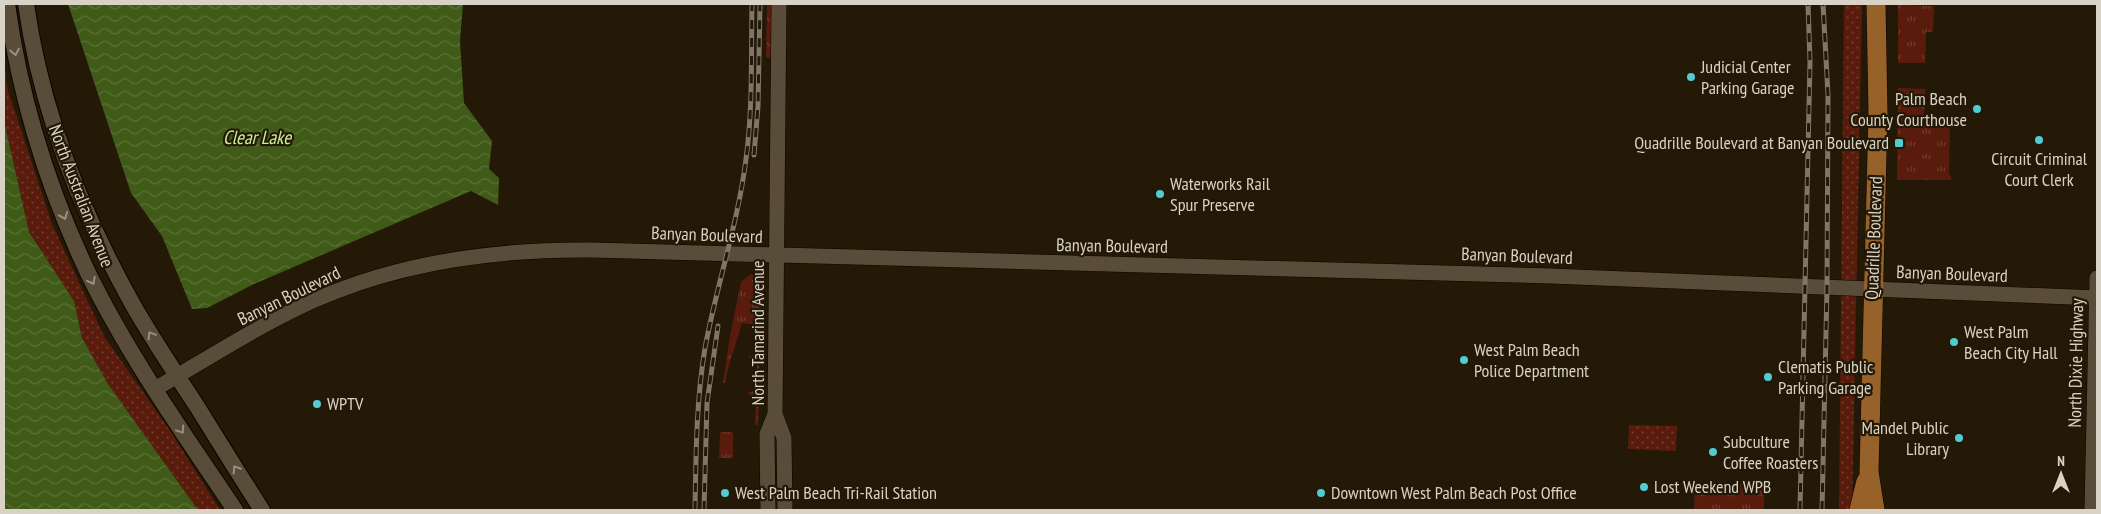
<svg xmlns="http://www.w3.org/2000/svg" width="2101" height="514" font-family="'PT Sans Narrow',sans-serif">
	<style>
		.grass { fill: url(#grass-tufts) }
		.park { fill: url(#park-dots) }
		.water { fill: url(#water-waves) }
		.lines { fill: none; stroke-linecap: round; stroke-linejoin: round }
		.tertiary-casing { stroke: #0c0400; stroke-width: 16 }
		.secondary-casing { stroke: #0c0400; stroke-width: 18 }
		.primary-casing { stroke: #0c0400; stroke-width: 20 }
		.tertiary { stroke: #594d39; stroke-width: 15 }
		.secondary { stroke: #594d39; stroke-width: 16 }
		.primary { stroke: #97612a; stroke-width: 19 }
		.rail-casing { stroke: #7f7667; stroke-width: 5 }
		.rail { stroke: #231906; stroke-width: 3; stroke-dasharray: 9; stroke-linecap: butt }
		.oneway { stroke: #999080 }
		.poi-dot { fill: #52ccd1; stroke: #231906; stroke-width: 2 }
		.labels { text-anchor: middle; stroke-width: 4.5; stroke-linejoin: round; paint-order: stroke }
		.poi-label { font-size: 18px; fill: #d9d2c6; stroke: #231906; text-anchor: start }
		.street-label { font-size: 18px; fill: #d9d2c6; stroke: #231906 }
		.water-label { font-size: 19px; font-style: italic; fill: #c7f194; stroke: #231906 }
	</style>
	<defs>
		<pattern id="grass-tufts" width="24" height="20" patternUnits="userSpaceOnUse" patternTransform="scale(1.25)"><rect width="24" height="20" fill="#591c0c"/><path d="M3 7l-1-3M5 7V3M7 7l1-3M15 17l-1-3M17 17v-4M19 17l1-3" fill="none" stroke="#703c2e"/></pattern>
		<pattern id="park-dots" width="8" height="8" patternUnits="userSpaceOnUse" patternTransform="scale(1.25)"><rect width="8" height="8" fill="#591c0c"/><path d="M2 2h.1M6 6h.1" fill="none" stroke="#703c2e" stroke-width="1.8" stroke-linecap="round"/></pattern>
		<pattern id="water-waves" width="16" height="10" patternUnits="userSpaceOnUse" patternTransform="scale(1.25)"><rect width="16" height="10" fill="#405a18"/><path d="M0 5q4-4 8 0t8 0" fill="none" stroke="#5b7138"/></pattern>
	</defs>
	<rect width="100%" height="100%" fill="#231906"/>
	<path class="grass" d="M 767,4 L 773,4 L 772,59 L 766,57 Z
		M 1898,5 L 1934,6 L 1933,32 L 1926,32 L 1925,63 L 1898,63 Z
		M 1898,88 L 1925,89 L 1924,121 L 1950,121 L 1949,175 L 1951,176 L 1951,180 L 1897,180 Z
		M 751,274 L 756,277 L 758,281 L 756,286 L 758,291 L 758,325 L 742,323 L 728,369 L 725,383 L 723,383 L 730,336 L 741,282 Z
		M 720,432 L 733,432 L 733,458 L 719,458 Z
		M 1695,483 L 1764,485 L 1764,510 L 1694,510 Z"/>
	<path class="park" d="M 1844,4 L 1862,4 L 1852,510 L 1839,510 Z
		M 4,58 L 7,87 L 52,224 L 104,336 L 171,432 L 220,510 L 198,510 L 108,384 L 82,338 L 74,301 L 29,232 L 4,121 Z
		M 759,283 L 761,290 L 758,426 L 755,424 L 757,395 L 749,395 L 748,392 L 757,391 L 757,359 L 749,358 L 748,356 L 757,355 L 758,291 L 756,286 Z
		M 1629,425 L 1677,426 L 1676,451 L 1628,449 Z"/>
	<path class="water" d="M 68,4 L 463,4 L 460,41 L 464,103 L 492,141 L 489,169 L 499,178 L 498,205 L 471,191 L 254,284 L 207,308 L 192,309 L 162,236 L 131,193 Z
		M 4,121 L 29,232 L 74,301 L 82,338 L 108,384 L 198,510 L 4,510 Z"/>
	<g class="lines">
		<defs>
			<path id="tertiary" d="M 779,4 L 775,414 L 784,438 L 785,510
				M 155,389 C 207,359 259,325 315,300 C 403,261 498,249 593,250 L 1551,276 L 2097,298
				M 768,510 L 767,434 L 775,414
				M 2092,510 L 2097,278"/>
			<path id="secondary" d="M 7,4 C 20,98 48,189 89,275 C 130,358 184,434 235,510
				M 26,4 C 41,110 81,212 133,305 C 153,340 176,374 198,408 C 219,442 240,476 262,510"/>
			<path id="primary" d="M 1859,510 L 1866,481
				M 1875,510 L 1869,472 L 1878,113 L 1876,4"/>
		</defs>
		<use href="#tertiary" class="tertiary-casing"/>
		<use href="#secondary" class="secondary-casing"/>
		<use href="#primary" class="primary-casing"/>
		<use href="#tertiary" class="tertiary"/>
		<use href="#secondary" class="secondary"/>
		<use href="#primary" class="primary"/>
		<defs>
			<path id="rail" d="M 754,155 L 758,106 L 760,4
				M 695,510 C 696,456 696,402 705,348 C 717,284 738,223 746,159 C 753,108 751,55 752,4
				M 704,510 L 707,403 L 718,326
				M 1800,510 L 1810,62 L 1808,4
				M 1822,510 L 1827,288 L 1828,95 L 1823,4"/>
		</defs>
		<use href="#rail" class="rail-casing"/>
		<use href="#rail" class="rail"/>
	</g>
	<defs><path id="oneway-chevron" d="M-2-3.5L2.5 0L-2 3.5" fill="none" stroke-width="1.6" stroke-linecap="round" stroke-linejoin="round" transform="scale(1.25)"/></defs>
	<g class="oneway">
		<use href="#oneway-chevron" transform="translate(15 52) rotate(79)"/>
		<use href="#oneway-chevron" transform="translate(64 216) rotate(68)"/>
		<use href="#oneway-chevron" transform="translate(92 281) rotate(62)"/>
		<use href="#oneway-chevron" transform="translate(151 335) rotate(-121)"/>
		<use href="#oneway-chevron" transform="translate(181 430) rotate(56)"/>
		<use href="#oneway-chevron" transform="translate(236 469) rotate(-122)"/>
	</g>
	<g class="poi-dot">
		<circle cx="1691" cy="77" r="5"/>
		<circle cx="1977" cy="109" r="5"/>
		<circle cx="2039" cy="140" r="5"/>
		<rect x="1894" y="138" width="10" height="10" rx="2.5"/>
		<circle cx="1160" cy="194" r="5"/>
		<circle cx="1954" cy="342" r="5"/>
		<circle cx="1464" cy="360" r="5"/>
		<circle cx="1768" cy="377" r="5"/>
		<circle cx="317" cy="404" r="5"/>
		<circle cx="1959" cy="438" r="5"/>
		<circle cx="1713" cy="452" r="5"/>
		<circle cx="1644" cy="487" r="5"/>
		<circle cx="725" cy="493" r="5"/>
		<circle cx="1321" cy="493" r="5"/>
	</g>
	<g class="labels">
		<g class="poi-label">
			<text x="1701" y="73">Judicial Center<tspan x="1701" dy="21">Parking Garage</tspan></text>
			<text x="1967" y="105" text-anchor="end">Palm Beach<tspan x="1967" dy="21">County Courthouse</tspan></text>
			<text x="1889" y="149" text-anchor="end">Quadrille Boulevard at Banyan Boulevard</text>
			<text x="2039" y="165" text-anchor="middle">Circuit Criminal<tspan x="2039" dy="21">Court Clerk</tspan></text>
			<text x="1170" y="190">Waterworks Rail<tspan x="1170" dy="21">Spur Preserve</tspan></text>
			<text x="1964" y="338">West Palm<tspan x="1964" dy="21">Beach City Hall</tspan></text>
			<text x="1474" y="356">West Palm Beach<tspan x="1474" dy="21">Police Department</tspan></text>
			<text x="1778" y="373">Clematis Public<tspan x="1778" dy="21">Parking Garage</tspan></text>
			<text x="327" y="410">WPTV</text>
			<text x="1949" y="434" text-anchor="end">Mandel Public<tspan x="1949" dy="21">Library</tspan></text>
			<text x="1723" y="448">Subculture<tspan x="1723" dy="21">Coffee Roasters</tspan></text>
			<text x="1654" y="493">Lost Weekend WPB</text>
			<text x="735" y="499">West Palm Beach Tri-Rail Station</text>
			<text x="1331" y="499">Downtown West Palm Beach Post Office</text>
		</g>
		<g class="street-label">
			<text transform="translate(81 196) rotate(69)" y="6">North Australian Avenue</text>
			<text transform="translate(707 235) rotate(2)" y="6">Banyan Boulevard</text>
			<text transform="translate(1874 238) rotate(-88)" y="6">Quadrille Boulevard</text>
			<text transform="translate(1112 246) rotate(1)" y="6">Banyan Boulevard</text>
			<text transform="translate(1517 256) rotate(2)" y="6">Banyan Boulevard</text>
			<text transform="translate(1952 274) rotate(2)" y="6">Banyan Boulevard</text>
			<text transform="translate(289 296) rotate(-26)" y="6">Banyan Boulevard</text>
			<text transform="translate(758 333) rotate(-90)" y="6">North Tamarind Avenue</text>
			<text transform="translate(2076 363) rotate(-89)" y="6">North Dixie Highway</text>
		</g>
		<g class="water-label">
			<text x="257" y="144">Clear Lake</text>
		</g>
	</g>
	<rect width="2101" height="514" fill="none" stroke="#d9d2c6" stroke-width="10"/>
	<g transform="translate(2061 474)" stroke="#231906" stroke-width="4" paint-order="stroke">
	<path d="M0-4L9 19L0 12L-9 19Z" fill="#d9d2c6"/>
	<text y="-8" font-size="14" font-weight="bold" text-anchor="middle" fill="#d9d2c6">N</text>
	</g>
</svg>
